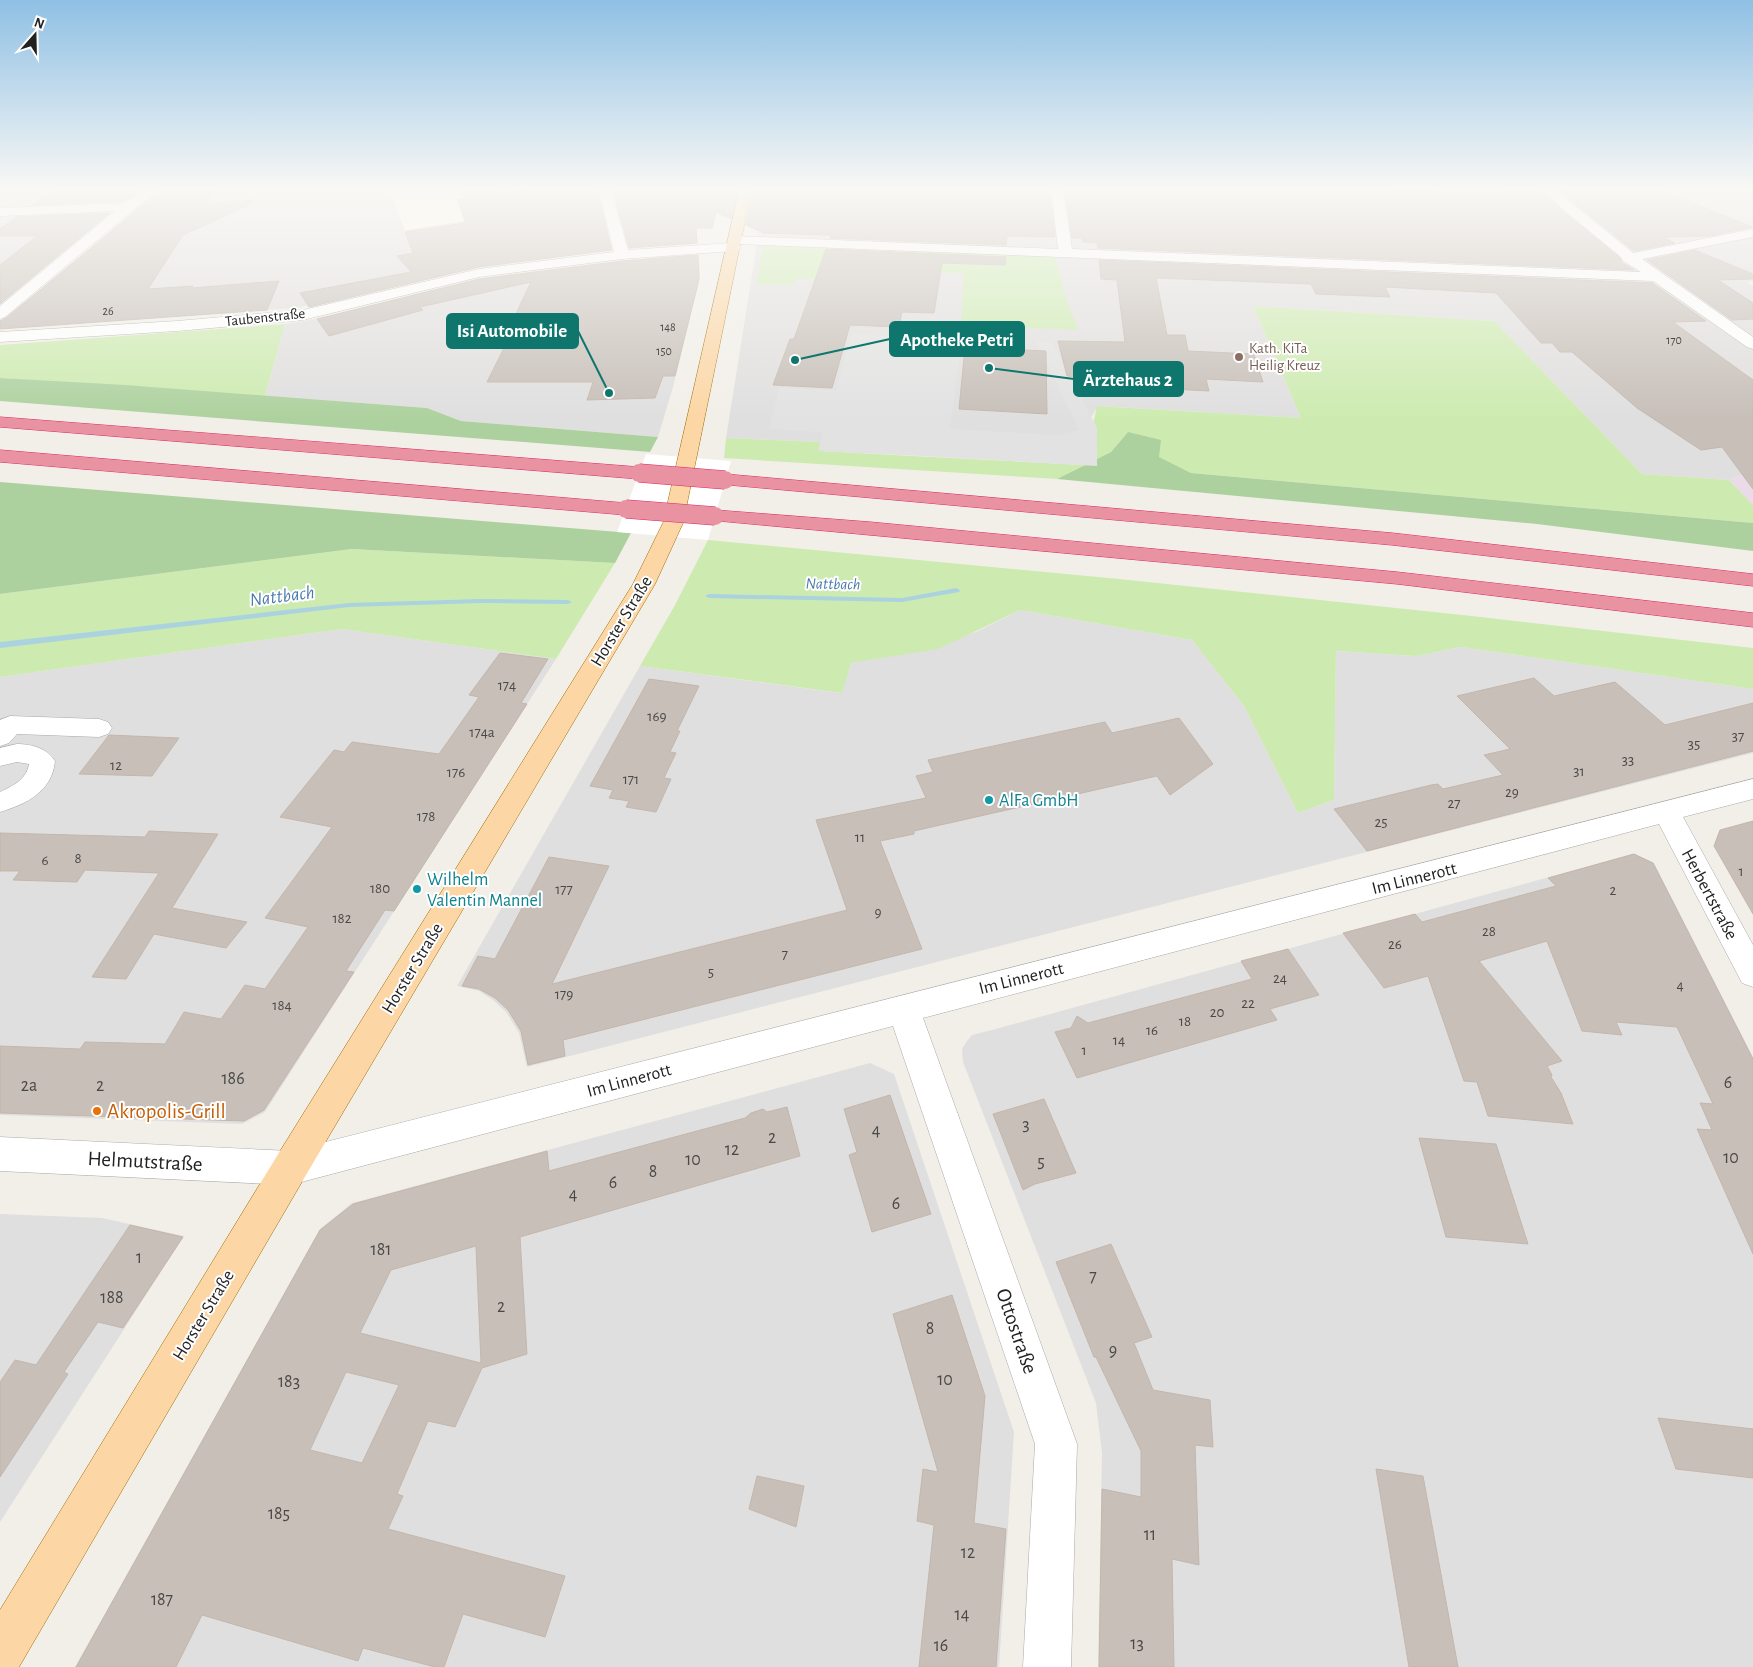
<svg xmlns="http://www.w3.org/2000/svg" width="1753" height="1667" font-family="'Alegreya Sans',sans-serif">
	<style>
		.residential { fill: #e0dfdf }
		.industrial { fill: #ebdbe8 }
		.education { fill: #ffffe5 }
		.grass { fill: #cdebb0 }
		.forest { fill: #add19e }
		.parking { fill: #e2e2e2 }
		.pier { fill: #fff }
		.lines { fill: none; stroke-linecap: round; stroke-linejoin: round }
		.stream { fill: #aad3df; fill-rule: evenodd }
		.building { fill: #c7bfb8; stroke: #c4b6ab; fill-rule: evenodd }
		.minor-casing { stroke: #a9a9a9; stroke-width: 1 }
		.major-casing { stroke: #a06b00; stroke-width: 1 }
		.highway-casing { stroke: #dc2a67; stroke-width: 1 }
		.minor { fill: #fff; fill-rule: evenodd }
		.major { fill: #fcd6a4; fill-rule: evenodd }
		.highway { fill: #e892a2; fill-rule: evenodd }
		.highway-bridge-casing { stroke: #dc2a67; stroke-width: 19; stroke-linecap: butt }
		.highway-bridge { stroke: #e892a2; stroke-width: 18 }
		.education-dot { fill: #8d6e63; stroke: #fff; stroke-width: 2 }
		.culture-dot { fill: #0f9aa8; stroke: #fff; stroke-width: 2 }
		.food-dot { fill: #e8710a; stroke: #fff; stroke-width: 2 }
		.labels { text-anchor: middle; stroke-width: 4; stroke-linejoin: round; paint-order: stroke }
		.far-number-label { font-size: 12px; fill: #4b4948 }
		.far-street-label { font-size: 15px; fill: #222; stroke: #fff }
		.far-education-label { font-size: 15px; fill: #785e54; stroke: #fff; text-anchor: start }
		.number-label { font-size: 15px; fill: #4b4948 }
		.far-water-label { font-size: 16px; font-style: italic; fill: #4a7aab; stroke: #fff }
		.street-label { font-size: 18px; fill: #222; stroke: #fff }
		.culture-label { font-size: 18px; fill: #0d838f; stroke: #fff; text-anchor: start }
		.near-number-label { font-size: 18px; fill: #4b4948 }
		.water-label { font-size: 19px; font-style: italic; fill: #4a7aab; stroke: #fff }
		.near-food-label { font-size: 21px; fill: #c56008; stroke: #fff; text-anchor: start }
		.near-street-label { font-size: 21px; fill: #222; stroke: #fff }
		.leader { fill: none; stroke: #0f766e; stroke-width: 2 }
		.callout-dot { fill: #0f766e; stroke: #fff; stroke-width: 2 }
		.callout { fill: #0f766e; stroke: #0f766e; stroke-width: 2 }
		.callout-label { font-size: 19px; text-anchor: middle; font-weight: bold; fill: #fff }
	</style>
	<rect width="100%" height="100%" fill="#f2efe9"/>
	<path class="residential" d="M 0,187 L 152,187 L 132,203 L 0,208 Z
		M 162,187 L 388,187 L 405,230 L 497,198 L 509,187 L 589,187 L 602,248 L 595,252 L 481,267 L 296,308 L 0,329 L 0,325 Z
		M 766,187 L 1753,187 L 1753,281 L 1746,282 L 1753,286 L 1753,471 L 1729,480 L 1642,474 L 1494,321 L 1253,306 L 1301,418 L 1098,406 L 1084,429 L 1083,463 L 817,451 L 820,442 L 726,438 Z
		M 98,209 L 106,212 L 13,288 L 0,289 L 0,213 Z
		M 689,255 L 699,256 L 700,278 L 673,387 L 658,437 L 461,421 L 427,408 L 265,396 L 285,324 L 316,319 L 484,280 L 660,257 Z
		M 1020,610 L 1192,640 L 1244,706 L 1298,813 L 1334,800 L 1336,651 L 1416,656 L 1461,647 L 1753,689 L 1753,753 L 527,1067 L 519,1033 L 506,1012 L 493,1000 L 479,991 L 457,986 L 640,666 L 841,693 L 851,663 L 976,632 Z
		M 342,629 L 556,659 L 265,1112 L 242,1124 L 0,1115 L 0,677 Z
		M 1633,854 L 1654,863 L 1753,1057 L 1753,1667 L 1098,1667 L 1102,1453 L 1096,1403 L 963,1062 L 962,1049 L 967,1041 L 972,1035 L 992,1030 Z
		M 870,1063 L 894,1074 L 1014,1432 L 999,1667 L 75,1667 L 320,1229 L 352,1203 Z
		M 0,1214 L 102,1218 L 184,1236 L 0,1522 Z"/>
	<path class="industrial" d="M 1753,471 L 1753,505 L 1729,480 Z"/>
	<path class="education" d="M 388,187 L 509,187 L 497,198 L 497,216 L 405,230 Z"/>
	<path class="grass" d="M 763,245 L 1055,256 L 1067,301 L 1078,330 L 961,325 L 964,274 L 918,270 L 818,279 L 796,278 L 795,285 L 756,284 Z
		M 1253,306 L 1494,321 L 1642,474 L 1729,480 L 1753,505 L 1753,523 L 1191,473 L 1158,457 L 1128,432 L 1111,452 L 1057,479 L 724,458 L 726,438 L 820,442 L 818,451 L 1084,465 L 1097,406 L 1301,418 Z
		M 285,324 L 265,396 L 0,378 L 0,345 Z
		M 708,540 L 1119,579 L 1472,616 L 1753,648 L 1753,689 L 1461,647 L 1416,656 L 1336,651 L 1334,800 L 1298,813 L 1244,706 L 1192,640 L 1020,610 L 938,649 L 851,663 L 842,693 L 640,666 L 675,605 Z
		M 352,549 L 615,563 L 556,659 L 342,629 L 0,677 L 0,594 Z"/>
	<path class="forest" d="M 0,378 L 125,385 L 427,408 L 461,421 L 658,437 L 650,452 L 0,401 Z
		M 1128,432 L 1161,440 L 1159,457 L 1191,473 L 1753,523 L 1753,551 L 1537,524 L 1057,479 L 1111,452 Z
		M 0,482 L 631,533 L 615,563 L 352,549 L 0,594 Z"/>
	<path class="parking" d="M 852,334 L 962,339 L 950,429 L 1058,435 L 1079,430 L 1036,341 L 1052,342 L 1097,428 L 1097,466 L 819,450 L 823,432 L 769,429 L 779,388 L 836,390 Z"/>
	<path class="pier" d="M 646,454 L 731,461 L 708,540 L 617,532 Z"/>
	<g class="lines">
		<path class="stream" d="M 956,588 L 960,590 L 959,592 L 902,602 L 709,598 L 705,596 L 709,594 L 902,598 Z
			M 481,599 L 568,600 L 572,602 L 568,604 L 481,603 L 349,607 L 0,648 L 0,642 L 349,603 Z"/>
	</g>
	<path class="building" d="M 58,187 L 146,187 L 124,201 L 33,205 Z
		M 165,187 L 222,187 L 205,204 L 252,200 L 253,203 L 183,235 L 148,289 L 193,286 L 191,288 L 279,281 L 267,310 L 0,329 L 0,321 L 6,318 Z
		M 465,187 L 499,187 L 502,193 L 552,188 L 552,187 L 596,187 L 612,250 L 479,267 L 309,307 L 300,293 L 411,272 L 397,256 L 413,253 L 405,232 L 466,223 L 457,199 L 465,198 L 462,190 L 466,189 Z
		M 612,187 L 738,187 L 731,219 L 716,212 L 712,228 L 696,228 L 697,243 L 629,248 Z
		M 754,187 L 900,190 L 900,187 L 1049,187 L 1055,237 L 1007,236 L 1006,245 L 830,238 L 831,235 L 764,233 L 746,225 Z
		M 1065,187 L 1210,187 L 1499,193 L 1492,187 L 1537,187 L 1564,212 L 1620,258 L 1622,263 L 1634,270 L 1098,248 L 1097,243 L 1083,242 L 1082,238 L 1072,238 Z
		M 1555,187 L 1654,187 L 1752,227 L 1710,236 L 1662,237 L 1675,243 L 1634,251 Z
		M 110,213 L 0,304 L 0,265 L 37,236 L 0,236 L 0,229 L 16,217 Z
		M 826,249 L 1006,257 L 1005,265 L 942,263 L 934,313 L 902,312 L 899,327 L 850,325 L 832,388 L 773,385 L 790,339 L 794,339 Z
		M 1695,250 L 1753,274 L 1753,279 L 1718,280 L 1753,303 L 1753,319 L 1732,320 L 1647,260 Z
		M 698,255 L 699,279 L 675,376 L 663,376 L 655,398 L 587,400 L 593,382 L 487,382 L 518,320 L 513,320 L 531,282 L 420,307 L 423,310 L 329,336 L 317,319 L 479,279 L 622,261 Z
		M 1099,260 L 1652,283 L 1706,321 L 1673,322 L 1753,380 L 1753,489 L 1722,447 L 1701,450 L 1637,408 L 1572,352 L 1560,352 L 1552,343 L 1541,343 L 1496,293 L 1385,287 L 1390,297 L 1316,294 L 1311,284 L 1156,278 L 1167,335 L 1185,335 L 1188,351 L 1254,354 L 1263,382 L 1206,379 L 1209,391 L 1133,387 L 1132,379 L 1067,376 L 1058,341 L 1125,342 L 1117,280 L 1101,279 Z
		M 965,347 L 1046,351 L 1047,414 L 959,409 Z
		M 500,653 L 548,659 L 521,703 L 527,704 L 394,911 L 385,910 L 346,971 L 354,972 L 264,1110 L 244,1121 L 0,1113 L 0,1046 L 80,1049 L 85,1042 L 165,1044 L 184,1012 L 221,1019 L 245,985 L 265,989 L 308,927 L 265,918 L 332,827 L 280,817 L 334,750 L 344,752 L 352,742 L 439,754 L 479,697 L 469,695 Z
		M 1534,678 L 1554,696 L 1615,682 L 1665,725 L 1753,703 L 1753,751 L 1367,851 L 1334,809 L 1431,785 L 1438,784 L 1443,789 L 1503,775 L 1484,755 L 1510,749 L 1457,696 Z
		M 649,679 L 699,686 L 677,731 L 680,731 L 670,752 L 676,753 L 664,778 L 671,779 L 656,812 L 626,807 L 629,801 L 609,798 L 613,790 L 590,786 Z
		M 1179,718 L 1213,764 L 1170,795 L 1157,776 L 914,831 L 914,834 L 880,841 L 922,949 L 563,1040 L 565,1056 L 528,1065 L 521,1031 L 508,1010 L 495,998 L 479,989 L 462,986 L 478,956 L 495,959 L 549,857 L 609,866 L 552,984 L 847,910 L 816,820 L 926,798 L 916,776 L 933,772 L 928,760 L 1105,722 L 1112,733 Z
		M 109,735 L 179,738 L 152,776 L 79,774 Z
		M 1753,821 L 1753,914 L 1714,846 L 1720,830 Z
		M 149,831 L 218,834 L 172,908 L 247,922 L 226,948 L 154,934 L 126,979 L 92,977 L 159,873 L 85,870 L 77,882 L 13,880 L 20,871 L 0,871 L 0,833 L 145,837 Z
		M 1634,854 L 1653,863 L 1753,1059 L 1753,1254 L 1697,1129 L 1712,1130 L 1700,1103 L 1713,1104 L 1677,1027 L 1616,1022 L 1622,1035 L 1582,1031 L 1547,941 L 1479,961 L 1562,1061 L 1547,1066 L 1552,1075 L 1551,1077 L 1561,1093 L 1573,1124 L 1488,1116 L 1477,1082 L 1464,1081 L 1428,976 L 1384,988 L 1343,933 L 1415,914 L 1422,922 L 1556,886 L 1548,878 Z
		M 1288,949 L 1319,995 L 1270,1009 L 1277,1020 L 1077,1078 L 1055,1032 L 1071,1028 L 1077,1016 L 1088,1023 L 1252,979 L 1241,961 Z
		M 890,1095 L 931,1214 L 872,1232 L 849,1155 L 857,1152 L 844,1109 Z
		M 1044,1099 L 1076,1173 L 1035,1184 L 1023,1190 L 993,1114 Z
		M 787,1107 L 800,1156 L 520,1237 L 527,1354 L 482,1368 L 455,1427 L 428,1421 L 397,1494 L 403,1496 L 388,1529 L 565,1576 L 545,1637 L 463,1614 L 444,1667 L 435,1667 L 363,1648 L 358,1661 L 202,1615 L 176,1667 L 76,1667 L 320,1230 L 353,1204 L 547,1151 L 549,1171 L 745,1118 L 751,1113 L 763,1109 L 767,1112 ZM 476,1246 L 481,1363 L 360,1333 L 391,1270 ZM 346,1372 L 399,1385 L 362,1463 L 310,1450 Z
		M 1419,1138 L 1496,1144 L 1528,1244 L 1446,1237 Z
		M 130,1225 L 183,1237 L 123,1328 L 98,1322 L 64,1372 L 68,1374 L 0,1477 L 0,1382 L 15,1360 L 36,1365 Z
		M 1111,1244 L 1152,1337 L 1134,1343 L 1153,1390 L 1210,1400 L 1213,1447 L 1195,1445 L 1199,1565 L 1172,1559 L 1174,1667 L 1099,1667 L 1102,1489 L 1141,1497 L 1141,1451 L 1096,1357 L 1094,1357 L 1056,1262 Z
		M 952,1295 L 985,1396 L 974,1523 L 1006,1529 L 996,1667 L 919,1667 L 934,1525 L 917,1521 L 923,1469 L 938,1472 L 893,1314 Z
		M 1658,1418 L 1753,1429 L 1753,1478 L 1676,1469 Z
		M 1376,1469 L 1423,1476 L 1458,1667 L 1409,1667 Z
		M 757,1476 L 804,1486 L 796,1527 L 749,1509 Z"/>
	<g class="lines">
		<defs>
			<path id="minor" d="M 149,187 L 163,187 L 133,210 L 5,317 L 0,319 L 0,306 L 115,211 L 0,216 L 0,208 L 125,203 Z
				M 598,187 L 610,187 L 628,250 L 731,243 L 728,240 L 735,236 L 1058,249 L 1051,187 L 1063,187 L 1072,249 L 1641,272 L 1623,261 L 1621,257 L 1565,211 L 1539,187 L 1552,187 L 1633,253 L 1753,229 L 1753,237 L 1642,259 L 1753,337 L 1753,349 L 1747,347 L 1653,281 L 739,244 L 741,247 L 739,250 L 734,251 L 622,259 L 479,277 L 303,320 L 177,331 L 0,342 L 0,332 L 177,321 L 303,310 L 479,269 L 614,252 Z
				M 10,716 L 99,719 L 108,722 L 112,728 L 108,734 L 99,737 L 17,734 L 9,743 L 0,746 L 0,720 Z
				M 17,744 C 31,744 47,748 55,761 C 52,792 26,804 0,812 L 0,792 C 13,786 27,779 29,764 L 17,762 L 0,766 L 0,748 Z
				M 1753,779 L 1753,799 L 1683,817 L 1753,945 L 1753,987 L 1742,983 L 1659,824 L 923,1018 L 1077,1444 L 1071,1667 L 1023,1667 L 1035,1444 L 893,1026 L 290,1185 L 0,1171 L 0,1137 L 290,1151 Z"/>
			<path id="major" d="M 740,187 L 752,187 L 683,523 L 655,584 L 303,1180 L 19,1667 L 0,1667 L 0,1610 L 277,1156 L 633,584 L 663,523 Z"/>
			<path id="highway" d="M 0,417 L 639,467 L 646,469 L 649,473 L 646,477 L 639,479 L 0,427 Z
				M 0,450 L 626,503 L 633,505 L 636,509 L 633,513 L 626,515 L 0,462 Z
				M 725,474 L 1392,533 L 1753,574 L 1753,586 L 1392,545 L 718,484 L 715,480 L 718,476 Z
				M 715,510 L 870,522 L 1397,572 L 1753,613 L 1753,627 L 1397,584 L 708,520 L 705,516 L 708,512 Z"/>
		</defs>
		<use href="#minor" class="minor-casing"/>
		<use href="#major" class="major-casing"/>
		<use href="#highway" class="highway-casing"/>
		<use href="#minor" class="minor"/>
		<use href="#major" class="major"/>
		<use href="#highway" class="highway"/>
		<defs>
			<path id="highway-bridge" d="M 639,473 L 725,480
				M 626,509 L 715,516"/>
		</defs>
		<use href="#highway-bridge" class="highway-bridge-casing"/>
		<use href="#highway-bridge" class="highway-bridge"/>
	</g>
	<linearGradient id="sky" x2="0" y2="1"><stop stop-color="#8fc0e4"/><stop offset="0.45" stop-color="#f9f8f5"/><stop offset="1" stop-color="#f9f8f5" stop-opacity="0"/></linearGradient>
	<rect width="1753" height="420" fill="url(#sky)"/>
	<circle class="education-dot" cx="1239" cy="357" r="5"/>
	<g class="culture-dot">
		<circle cx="989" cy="800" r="5"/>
		<circle cx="417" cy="889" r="5"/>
	</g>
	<circle class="food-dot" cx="97" cy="1111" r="5"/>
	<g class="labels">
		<g class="far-number-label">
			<text x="108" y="315">26</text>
			<text x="668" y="331">148</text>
			<text x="1674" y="344">170</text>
			<text x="664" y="355">150</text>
		</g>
		<g class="far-street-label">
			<text transform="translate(265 317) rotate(-6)" y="5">Taubenstraße</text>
		</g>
		<g class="far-education-label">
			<text x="1249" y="353">Kath. KiTa<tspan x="1249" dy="17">Heilig Kreuz</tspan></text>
		</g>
		<g class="number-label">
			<text x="507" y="690">174</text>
			<text x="657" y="721">169</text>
			<text x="482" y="737">174a</text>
			<text x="1738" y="741">37</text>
			<text x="1694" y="749">35</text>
			<text x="1628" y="765">33</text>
			<text x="116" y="770">12</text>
			<text x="1579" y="776">31</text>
			<text x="456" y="777">176</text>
			<text x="631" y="784">171</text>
			<text x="1512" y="797">29</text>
			<text x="1454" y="808">27</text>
			<text x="426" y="821">178</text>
			<text x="1381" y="827">25</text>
			<text x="860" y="842">11</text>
			<text x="78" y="863">8</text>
			<text x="45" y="865">6</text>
			<text x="1741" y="876">1</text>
			<text x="380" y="893">180</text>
			<text x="564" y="894">177</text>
			<text x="1613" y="895">2</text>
			<text x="878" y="917">9</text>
			<text x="342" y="923">182</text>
			<text x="1489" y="936">28</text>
			<text x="1395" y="949">26</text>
			<text x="785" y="959">7</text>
			<text x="711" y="977">5</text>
			<text x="1280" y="983">24</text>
			<text x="1680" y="990">4</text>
			<text x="564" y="999">179</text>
			<text x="1248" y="1008">22</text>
			<text x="282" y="1010">184</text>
			<text x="1217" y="1017">20</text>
			<text x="1185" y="1026">18</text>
			<text x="1152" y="1035">16</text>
			<text x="1119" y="1045">14</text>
			<text x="1084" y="1055">1</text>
		</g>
		<g class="far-water-label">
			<text transform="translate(833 583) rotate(1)" y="6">Nattbach</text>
		</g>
		<g class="street-label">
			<text transform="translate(621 621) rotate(-59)" y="6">Horster Straße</text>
			<text transform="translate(1414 878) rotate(-14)" y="6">Im Linnerott</text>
			<text transform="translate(1710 894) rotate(62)" y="6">Herbertstraße</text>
			<text transform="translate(412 968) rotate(-59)" y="6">Horster Straße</text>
			<text transform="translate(1021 978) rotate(-14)" y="6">Im Linnerott</text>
			<text transform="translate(629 1080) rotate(-15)" y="6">Im Linnerott</text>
			<text transform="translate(203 1315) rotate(-59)" y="6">Horster Straße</text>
		</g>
		<g class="culture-label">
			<text x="999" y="806">AlFa GmbH</text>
			<text x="427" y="885">Wilhelm<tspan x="427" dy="21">Valentin Mannel</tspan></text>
		</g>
		<g class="near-number-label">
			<text x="233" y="1084">186</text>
			<text x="1728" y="1088">6</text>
			<text x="29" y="1091">2a</text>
			<text x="100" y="1091">2</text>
			<text x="1026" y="1130">3</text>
			<text x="876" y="1136">4</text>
			<text x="772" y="1143">2</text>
			<text x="732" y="1155">12</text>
			<text x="1731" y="1163">10</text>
			<text x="693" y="1165">10</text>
			<text x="1041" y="1167">5</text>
			<text x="653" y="1177">8</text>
			<text x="613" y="1188">6</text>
			<text x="573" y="1200">4</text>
			<text x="896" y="1209">6</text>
			<text x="381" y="1255">181</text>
			<text x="139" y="1263">1</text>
			<text x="1093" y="1282">7</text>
			<text x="112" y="1303">188</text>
			<text x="501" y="1312">2</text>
			<text x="930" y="1334">8</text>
			<text x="1113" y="1356">9</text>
			<text x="945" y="1385">10</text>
			<text x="289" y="1387">183</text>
			<text x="279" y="1519">185</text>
			<text x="1150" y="1540">11</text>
			<text x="968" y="1558">12</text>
			<text x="162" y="1605">187</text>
			<text x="962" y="1620">14</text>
			<text x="1137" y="1649">13</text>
			<text x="941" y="1651">16</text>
		</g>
		<g class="water-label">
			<text transform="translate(282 595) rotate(-7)" y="7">Nattbach</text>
		</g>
		<g class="near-food-label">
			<text x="107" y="1118">Akropolis-Grill</text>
		</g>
		<g class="near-street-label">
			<text transform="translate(145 1161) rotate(3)" y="7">Helmutstraße</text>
			<text transform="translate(1017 1331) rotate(71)" y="7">Ottostraße</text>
		</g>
	</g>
	<path class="leader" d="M609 393L578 331M795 360L890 339M989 368L1074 379"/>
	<g class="callout-dot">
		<circle cx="609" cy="393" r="5"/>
		<circle cx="795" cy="360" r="5"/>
		<circle cx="989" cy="368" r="5"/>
	</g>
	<g class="callout">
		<rect x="447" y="314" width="131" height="34" rx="5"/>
		<rect x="890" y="322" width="134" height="34" rx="5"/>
		<rect x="1074" y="362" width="109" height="34" rx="5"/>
	</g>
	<g class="callout-label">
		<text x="512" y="337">Isi Automobile</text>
		<text x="957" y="346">Apotheke Petri</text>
		<text x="1128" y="386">Ärztehaus 2</text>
	</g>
	<g transform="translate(35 35) rotate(20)" stroke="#ffffff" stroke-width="4" paint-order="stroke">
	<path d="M0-4L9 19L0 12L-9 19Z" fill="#222222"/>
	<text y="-8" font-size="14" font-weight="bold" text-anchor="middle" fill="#222222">N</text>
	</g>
</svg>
